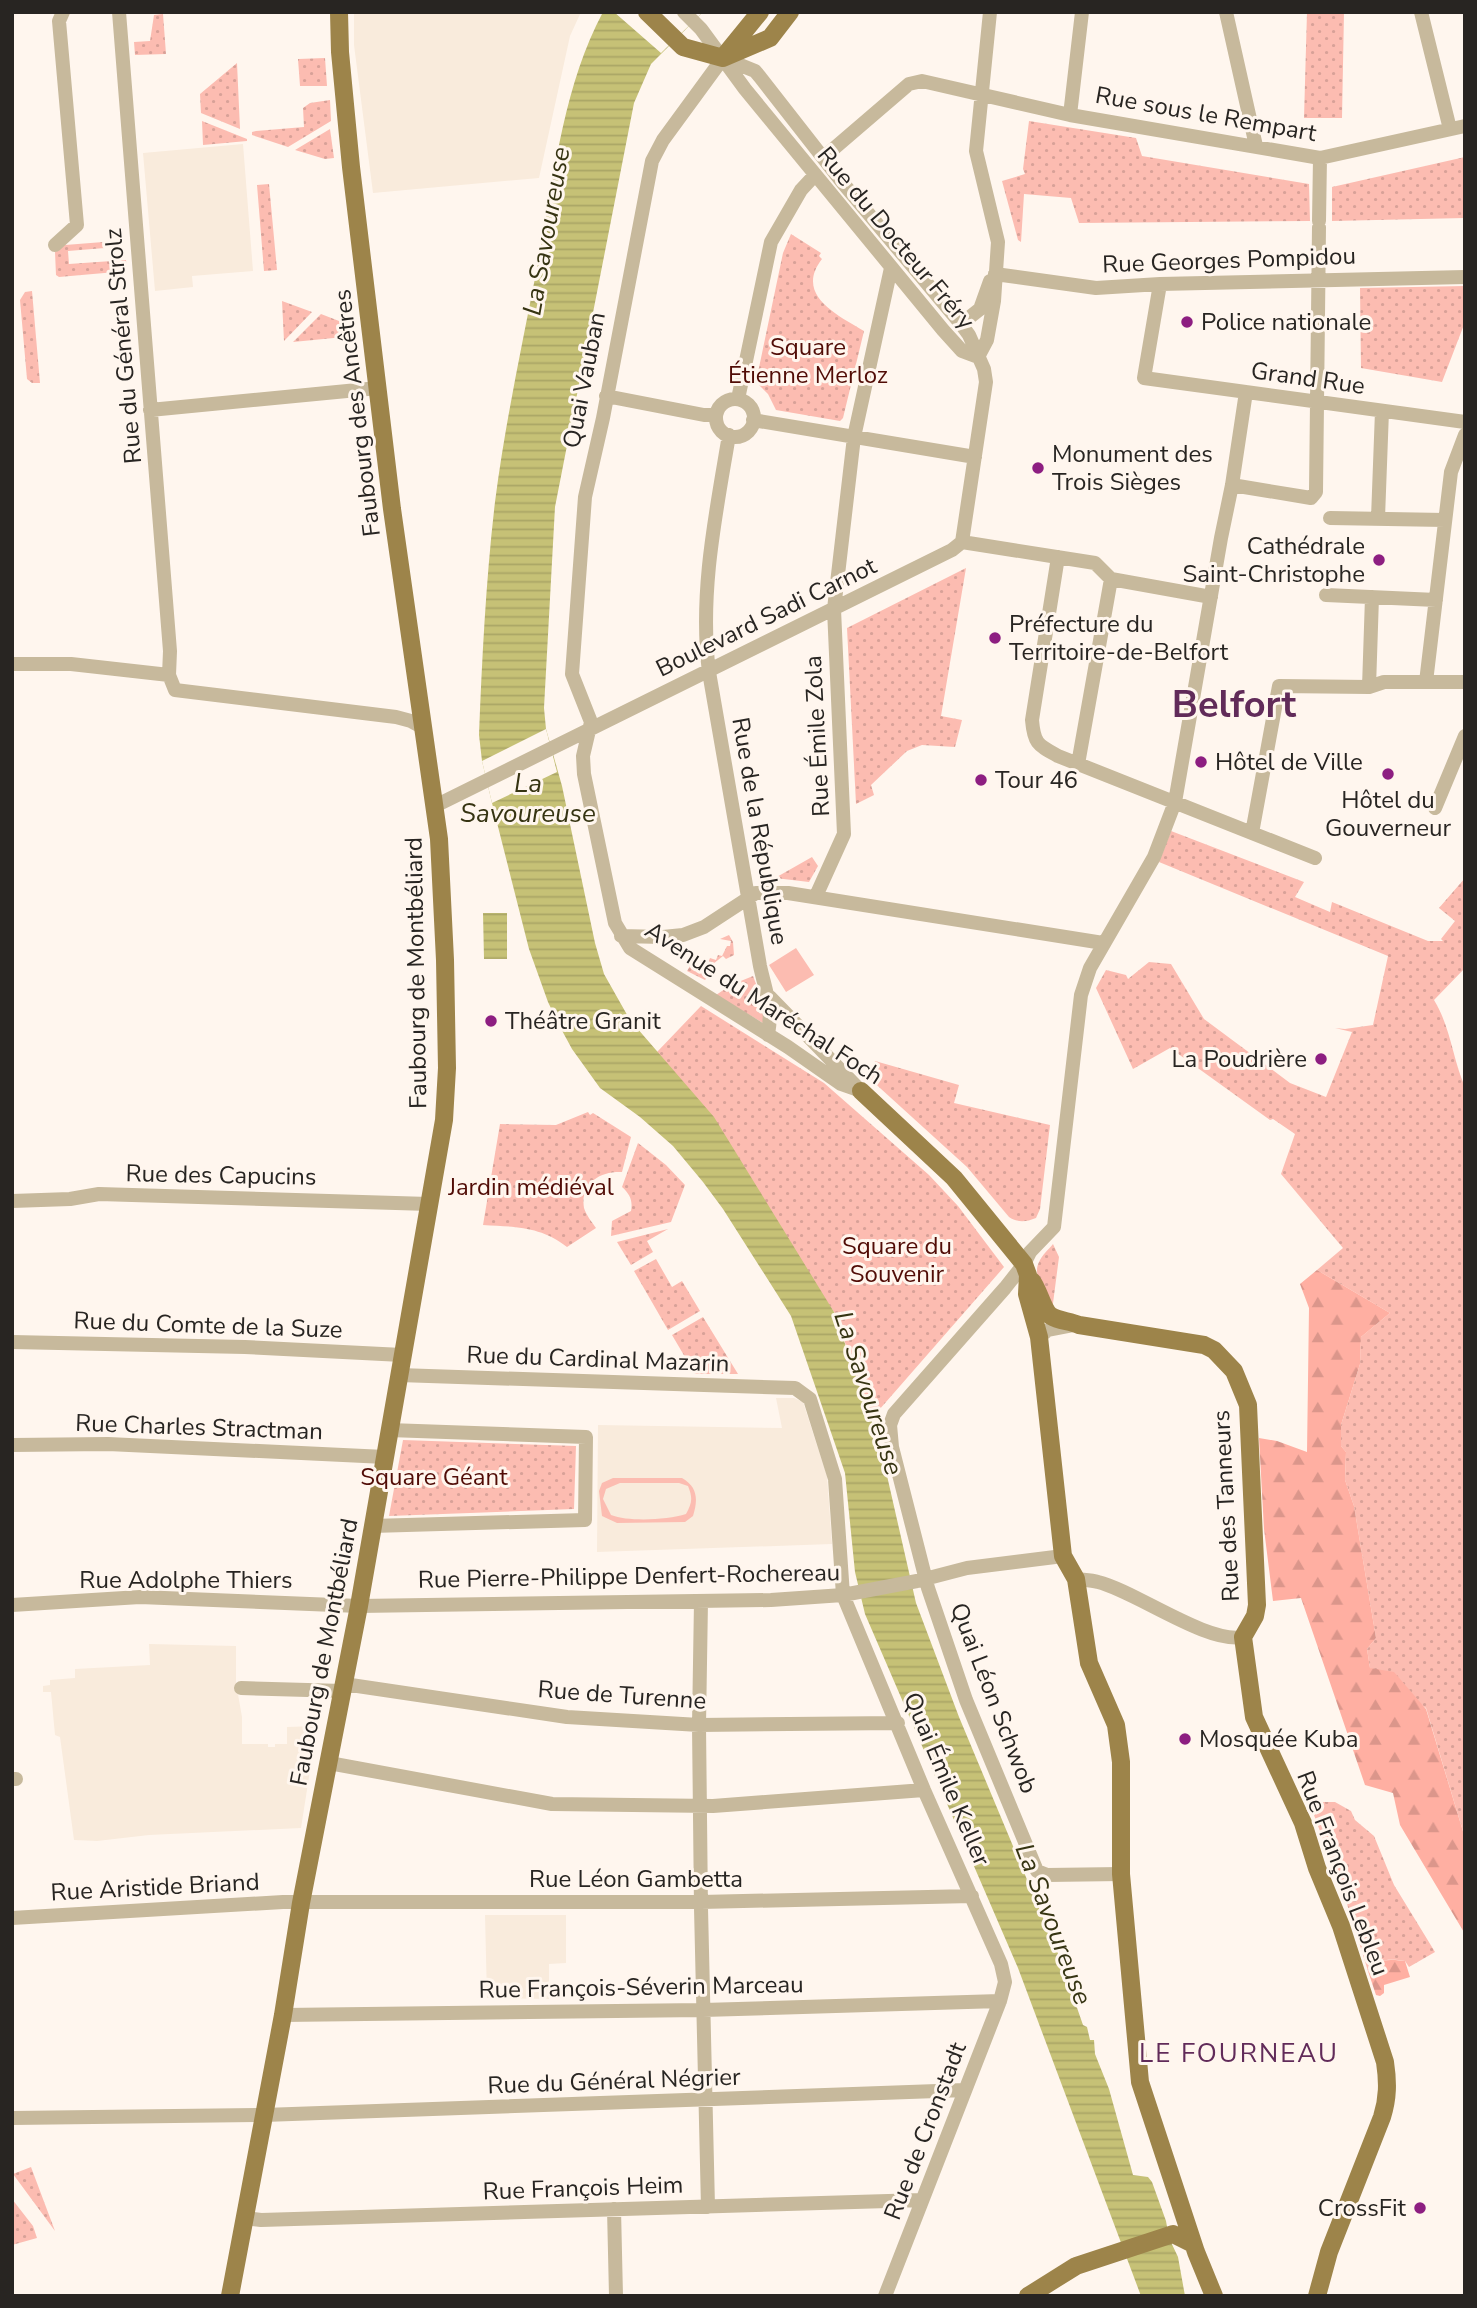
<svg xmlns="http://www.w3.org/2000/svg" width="1477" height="2308" font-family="'Nunito Sans',sans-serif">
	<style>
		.built { fill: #f9ebdc }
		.green { fill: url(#green-dots) }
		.forest { fill: url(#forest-firs) }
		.pitch { fill: #fcbcb1; fill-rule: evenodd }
		.water { fill: url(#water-rules) }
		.pier { fill: #fff6ee }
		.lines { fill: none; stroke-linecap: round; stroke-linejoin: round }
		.minor { stroke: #c7b99c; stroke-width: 14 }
		.major { stroke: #9d844a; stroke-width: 18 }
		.poi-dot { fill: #8d1e81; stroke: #fff6ee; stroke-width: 2.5 }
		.labels { text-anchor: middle; stroke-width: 6; stroke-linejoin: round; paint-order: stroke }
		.street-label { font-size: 24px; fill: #282522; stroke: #fff6ee }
		.poi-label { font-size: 24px; fill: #282522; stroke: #fff6ee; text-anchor: start }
		.park-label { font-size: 24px; fill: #510c06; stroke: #fff6ee }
		.water-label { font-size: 26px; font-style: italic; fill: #363412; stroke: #fff6ee }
		.neighbourhood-label { font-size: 26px; letter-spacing: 2px; fill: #612b59; stroke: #fff6ee }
		.town-label { font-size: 38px; font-weight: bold; fill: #612b59; stroke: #fff6ee }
	</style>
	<defs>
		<pattern id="green-dots" width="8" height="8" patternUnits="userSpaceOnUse" patternTransform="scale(1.75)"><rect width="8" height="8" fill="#fcbcb1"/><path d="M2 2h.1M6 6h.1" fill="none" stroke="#d8a198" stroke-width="1.8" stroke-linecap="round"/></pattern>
		<pattern id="forest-firs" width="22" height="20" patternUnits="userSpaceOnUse" patternTransform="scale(1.75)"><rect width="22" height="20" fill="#ffafa2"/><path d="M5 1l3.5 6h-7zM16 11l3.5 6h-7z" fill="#db968b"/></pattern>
		<pattern id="water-rules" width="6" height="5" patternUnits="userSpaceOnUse" patternTransform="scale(1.75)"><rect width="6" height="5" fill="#c6c176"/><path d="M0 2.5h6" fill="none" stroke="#aaa666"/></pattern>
	</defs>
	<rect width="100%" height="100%" fill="#fff6ee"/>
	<path class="built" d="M 354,12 L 581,12 L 570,36 L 539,178 L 373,193 L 354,45 Z
		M 243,144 L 253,271 L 192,276 L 193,287 L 155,291 L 143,153 Z
		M 776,1398 L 794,1398 L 803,1402 L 827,1476 L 832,1544 L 597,1552 L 598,1425 L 782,1428 Z
		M 149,1644 L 236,1646 L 236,1683 L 242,1717 L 242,1744 L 268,1744 L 268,1747 L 275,1747 L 275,1744 L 287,1744 L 287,1727 L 317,1726 L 301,1828 L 149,1835 L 97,1841 L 74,1840 L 60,1737 L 55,1735 L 51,1692 L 43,1692 L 43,1686 L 50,1685 L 50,1680 L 75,1678 L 75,1669 L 150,1665 Z
		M 485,1915 L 566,1915 L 566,1963 L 549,1964 L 549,1999 L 487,1998 Z"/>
	<path class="green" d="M 1307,12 L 1344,12 L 1342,118 L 1304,118 Z
		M 163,14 L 166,54 L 135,55 L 134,42 L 150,41 L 154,15 Z
		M 325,58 L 327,86 L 300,86 L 298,59 Z
		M 237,63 L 240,129 L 201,113 L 200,94 Z
		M 330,100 L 331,121 L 288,147 L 252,135 L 252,132 L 256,131 L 304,127 L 303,108 L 310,103 Z
		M 202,121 L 247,139 L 247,141 L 203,145 Z
		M 1029,121 L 1136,138 L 1142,156 L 1309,184 L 1310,221 L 1079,223 L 1071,198 L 1024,194 L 1021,242 L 1018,240 L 1002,181 L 1025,174 L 1023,169 Z
		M 330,129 L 334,158 L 325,159 L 295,150 Z
		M 1465,157 L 1465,218 L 1332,221 L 1332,187 Z
		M 269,184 L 277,270 L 264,271 L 257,185 Z
		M 791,234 L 821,253 L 819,256 L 822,259 C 794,295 838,315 864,331 L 843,418 L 840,421 L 776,410 L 768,394 L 756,382 L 783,253 Z
		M 116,241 L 117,247 L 68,251 L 69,264 L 126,260 L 127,271 L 59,277 L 56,275 L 55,252 L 65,245 Z
		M 1465,286 L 1465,322 L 1442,382 L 1361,368 L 1360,288 Z
		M 32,291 L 40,383 L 32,383 L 27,379 L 20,300 L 25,292 Z
		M 282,301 L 312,312 L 284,341 Z
		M 321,314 L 352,326 L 354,336 L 293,342 Z
		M 966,568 L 941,716 L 962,720 L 955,747 L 922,745 L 907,751 L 871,785 L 874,795 L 856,804 L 847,628 Z
		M 1171,831 L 1304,882 L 1295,897 L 1330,912 L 1332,902 L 1428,941 L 1443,941 L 1441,939 L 1455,921 L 1439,908 L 1465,878 L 1465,968 L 1434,1000 C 1451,1028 1452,1057 1465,1087 L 1465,1838 L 1426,1708 L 1370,1668 L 1367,1649 L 1376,1638 L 1354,1506 L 1345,1480 L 1346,1452 L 1341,1446 L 1341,1425 L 1360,1364 L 1361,1337 L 1390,1313 L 1317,1270 L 1343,1248 L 1281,1174 L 1295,1134 L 1273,1119 L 1270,1120 L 1170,1048 L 1133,1069 L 1096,988 L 1106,970 L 1126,975 L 1128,979 L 1149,962 L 1171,964 L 1204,1019 L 1290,1083 L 1326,1097 L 1352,1032 L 1335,1028 L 1345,1029 L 1373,1025 L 1388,956 L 1159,862 Z
		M 812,857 L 818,866 L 809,882 L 775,878 Z
		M 729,935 L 733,942 L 734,955 L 726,959 L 723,956 L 713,964 L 716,968 L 705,980 L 687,971 L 690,966 L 694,968 L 696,964 L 701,965 L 703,961 L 708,963 L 710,958 L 716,960 L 718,955 L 722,956 L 727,946 L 730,946 L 731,941 L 720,939 Z
		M 753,976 L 765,1008 L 763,1023 L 716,995 L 731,985 Z
		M 701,1006 L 824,1083 L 929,1175 L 958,1206 L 1004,1267 L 872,1418 L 834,1312 L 657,1052 Z
		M 875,1061 L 959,1085 L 954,1103 L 1050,1125 L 1040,1209 L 1036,1218 C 1026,1222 1018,1223 1009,1217 L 967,1167 L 869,1078 Z
		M 588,1112 L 590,1115 L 593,1113 L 631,1137 L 622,1172 C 599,1171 580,1184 584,1208 C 586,1215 592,1222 596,1228 L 567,1247 C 540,1226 516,1227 483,1225 L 500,1124 L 556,1125 Z
		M 638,1143 L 666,1165 L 685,1185 L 671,1222 L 611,1236 L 612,1221 L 631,1211 C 633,1201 630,1194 622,1187 Z
		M 668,1229 L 647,1241 L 653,1252 L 631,1265 L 617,1242 Z
		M 1053,1244 L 1059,1257 L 1052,1311 C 1045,1300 1032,1275 1039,1262 C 1042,1255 1049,1249 1053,1244 Z
		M 656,1259 L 672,1287 L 682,1281 L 700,1311 L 668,1330 L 634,1271 Z
		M 703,1317 L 738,1374 L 695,1374 L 672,1335 Z
		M 403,1440 L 576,1446 L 574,1509 L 389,1516 Z
		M 1322,1802 L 1335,1802 L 1351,1811 L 1355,1820 L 1374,1836 L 1394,1885 L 1435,1952 L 1409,1967 L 1405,1961 C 1391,1959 1377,1958 1368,1971 L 1347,1904 L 1311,1807 Z
		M 31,2167 L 55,2231 L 13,2174 Z
		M 12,2199 L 33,2226 L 37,2238 L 12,2245 Z"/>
	<path class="forest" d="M 1317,1270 L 1390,1313 L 1361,1337 L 1360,1364 L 1341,1425 L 1341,1446 L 1346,1452 L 1345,1480 L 1354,1506 L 1376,1638 L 1367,1649 L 1370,1668 L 1394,1672 L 1426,1709 L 1465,1838 L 1465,1934 L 1400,1825 L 1393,1793 L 1365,1785 L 1301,1598 L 1273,1601 L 1264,1529 L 1259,1438 L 1277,1441 L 1307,1452 L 1309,1308 L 1300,1284 Z
		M 1395,1960 L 1405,1961 L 1410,1977 L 1384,1985 L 1384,1993 L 1380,1996 L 1376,1995 L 1368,1971 C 1374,1960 1384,1960 1395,1960 Z"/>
	<path class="pitch" d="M 796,948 L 814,975 L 786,992 L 769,965 Z
		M 613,1478 L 682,1478 C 698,1487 698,1500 693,1516 L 685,1522 L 617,1523 L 602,1516 L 599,1491 L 602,1483 ZM 620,1483 L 679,1483 L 688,1486 C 693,1498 692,1503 686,1514 C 667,1520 629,1522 611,1515 L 603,1499 L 606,1489 Z"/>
	<path class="water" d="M 603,12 L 703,12 L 651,64 L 634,103 L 555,507 L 544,708 L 546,729 L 562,786 L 595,943 L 604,974 L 630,1020 L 714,1117 L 834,1312 L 880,1445 L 916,1603 L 959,1717 L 1059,1956 L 1083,2025 L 1087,2027 L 1090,2040 L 1094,2040 L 1095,2054 L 1109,2089 L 1133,2175 L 1148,2177 L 1152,2182 L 1166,2221 L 1169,2238 L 1178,2257 L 1185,2296 L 1141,2296 L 1018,1968 L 865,1614 L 855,1572 L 845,1473 L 791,1316 L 723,1209 L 703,1182 L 673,1146 L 640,1117 L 600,1088 L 572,1049 L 559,1025 L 548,1002 L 529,949 L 492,803 L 482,761 L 479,735 C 482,659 486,578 495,502 C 506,416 525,332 541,247 C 555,168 565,83 603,12 Z
		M 483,913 L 507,913 L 507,959 L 484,959 Z"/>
	<path class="pier" d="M 614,12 L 703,12 L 661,53 Z
		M 546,729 L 557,772 L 492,803 L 482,761 Z"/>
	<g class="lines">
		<path class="minor" d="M 119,12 L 170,651 L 169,675 L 175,690 L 396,717 L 411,721 L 422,727
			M 684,12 L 701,29 L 745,89 L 943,330 L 962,351 L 978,357
			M 1226,12 L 1256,146
			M 1421,12 L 1450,129
			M 723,58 L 663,140 L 652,161 L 603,418 L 585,497 L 572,674 L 591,722 L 583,756 L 584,774 L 615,923 L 630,948 L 788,1047 L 841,1084 L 861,1091
			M 723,58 L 755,71 L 760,77 L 842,182 L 961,324 L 969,335 L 984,369 L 986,382 L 962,542
			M 1070,115 L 1082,12
			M 824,157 L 909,84 L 922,81 L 1070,115 L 1320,158 L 1465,126
			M 1319,221 L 1320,158
			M 55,245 L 77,225 L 59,21 L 63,12
			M 995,274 L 1096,288 L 1160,284 L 1465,277
			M 1160,284 L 1144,378 L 1465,422
			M 961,324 L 980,309 L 990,281
			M 978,357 L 987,340 L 994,301 L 998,242 L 976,151 L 990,12
			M 606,396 L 704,415 L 716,415
			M 738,399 L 771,242 L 801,190 L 814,176
			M716 418a19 19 0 1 1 38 0a19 19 0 1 1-38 0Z
			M 150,410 L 378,388
			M 753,420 L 975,457
			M 729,435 C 716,513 699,593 709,672 L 760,966 C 766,993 773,1007 768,1035
			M 1232,485 L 1311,498 L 1316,492 L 1319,227
			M 1330,518 L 1445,520
			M 1378,518 L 1382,411
			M 962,542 L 1095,563 L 1111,579
			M 1058,557 L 1032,720 C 1034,744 1038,745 1058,756 L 1315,858
			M 1111,579 L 1211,597
			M 1326,595 L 1436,600
			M 12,664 L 71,664 L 169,675
			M 1426,682 L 1451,472 L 1465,435
			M 1369,687 L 1372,597
			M 1078,764 L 1111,579
			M 435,806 L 952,550 L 962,542
			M 1435,808 L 1465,736
			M 1252,833 L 1279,686 L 1369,687 L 1384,682 L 1465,682
			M 816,896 L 844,834 L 834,609 L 854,437 L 891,268
			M 621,936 L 663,937 L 683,935 L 704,927 L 756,893 L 788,893 L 1103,943
			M 770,997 L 860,1090
			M 12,1201 L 70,1199 L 99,1194 L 429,1204
			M 1039,1337 L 1048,1330 L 1074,1325
			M 12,1342 L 245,1347 L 402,1355
			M 399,1375 L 795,1388 L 810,1399 L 835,1479 L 843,1595 L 924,1790 L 1001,1964 L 1005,1982 L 1000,2001 L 885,2296
			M 12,1445 L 108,1444 L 385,1457
			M 372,1526 L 585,1520 L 586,1437 L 389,1430
			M 1076,1579 C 1083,1580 1091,1580 1098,1582 C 1135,1591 1207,1644 1243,1637
			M 701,1601 L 699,1725 L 701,1908 L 708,2207
			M 12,1605 L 140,1597 L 359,1606 L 771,1600 L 843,1595 L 917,1581 L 967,1568 L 1063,1556
			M 344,1684 L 567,1717 L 699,1725 L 898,1723
			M 241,1688 L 343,1691
			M 329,1763 L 552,1804 L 713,1806 L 924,1790
			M 12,1779 L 16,1779
			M 1121,1874 L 1047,1875 L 1037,1871 L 966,1700 L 928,1588 L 892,1447 L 890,1425 L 894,1414 L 1005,1288 L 1024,1264 L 1030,1252 L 1054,1227 L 1081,995 L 1090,968 L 1154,857 L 1175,802 L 1221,538 L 1232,485 L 1246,392
			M 12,1918 L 283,1902 L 701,1902 L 972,1896
			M 283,2015 L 703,2010 L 1000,2001
			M 12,2118 L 264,2115 L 965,2090
			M 614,2209 L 616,2296
			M 245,2218 L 261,2220 L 922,2200"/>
		<path class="major" d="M 647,12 L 683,47 L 723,58
			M 725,55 L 760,12
			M 723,58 L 770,38 L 790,12
			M 861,1091 L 954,1178 L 1024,1264 L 1028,1275 L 1027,1294 L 1039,1337 L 1063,1556 L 1076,1579 L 1089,1663 L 1116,1725 L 1121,1762 L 1121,1874 L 1140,2082 L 1196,2252 L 1214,2296
			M 1032,1281 C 1039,1290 1043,1311 1051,1316 C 1059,1321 1070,1321 1079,1325 L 1204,1345 L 1214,1350 L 1234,1371 L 1248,1405 L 1257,1605 L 1255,1616 L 1243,1637 L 1254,1717 L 1303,1823 L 1317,1868 L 1341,1926 L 1385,2062 C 1388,2082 1388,2098 1382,2117 L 1329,2252 L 1317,2296
			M 230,2296 L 283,2015 L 301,1903 L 359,1606 L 444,1120 L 447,1068 L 445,960 L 439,839 L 392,509 L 351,167 L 340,52 L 339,12
			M 1028,2296 L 1076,2266 L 1173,2234 L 1193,2244"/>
	</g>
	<g class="poi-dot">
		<circle cx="1187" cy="322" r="7"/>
		<circle cx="1038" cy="468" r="7"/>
		<circle cx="1379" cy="560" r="7"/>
		<circle cx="995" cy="638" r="7"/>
		<circle cx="1201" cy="762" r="7"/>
		<circle cx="1388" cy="774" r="7"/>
		<circle cx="981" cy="780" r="7"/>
		<circle cx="491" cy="1021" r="7"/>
		<circle cx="1321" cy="1059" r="7"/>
		<circle cx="1185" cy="1739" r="7"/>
		<circle cx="1420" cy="2208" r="7"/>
	</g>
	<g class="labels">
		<g class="street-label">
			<text transform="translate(1206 114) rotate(10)" y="8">Rue sous le Rempart</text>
			<text transform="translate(896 238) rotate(50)" y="8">Rue du Docteur Fréry</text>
			<text transform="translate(1229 260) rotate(-2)" y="8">Rue Georges Pompidou</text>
			<text transform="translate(123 346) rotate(-95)" y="8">Rue du Général Strolz</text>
			<text transform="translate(1308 378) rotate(8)" y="8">Grand Rue</text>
			<text transform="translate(584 380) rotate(-79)" y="8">Quai Vauban</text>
			<text transform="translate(357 413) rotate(-97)" y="8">Faubourg des Ancêtres</text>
			<text transform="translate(766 617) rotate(-26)" y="8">Boulevard Sadi Carnot</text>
			<text transform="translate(817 736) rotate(-93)" y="8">Rue Émile Zola</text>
			<text transform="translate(760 831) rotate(80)" y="8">Rue de la République</text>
			<text transform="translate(416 973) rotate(-91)" y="8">Faubourg de Montbéliard</text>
			<text transform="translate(764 1003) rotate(33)" y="8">Avenue du Maréchal Foch</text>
			<text transform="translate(221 1175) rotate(1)" y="8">Rue des Capucins</text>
			<text transform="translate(208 1325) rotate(2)" y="8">Rue du Comte de la Suze</text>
			<text transform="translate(598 1359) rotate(2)" y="8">Rue du Cardinal Mazarin</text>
			<text transform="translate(199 1427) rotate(2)" y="8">Rue Charles Stractman</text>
			<text transform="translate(1226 1506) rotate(-93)" y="8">Rue des Tanneurs</text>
			<text transform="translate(629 1576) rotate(-1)" y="8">Rue Pierre-Philippe Denfert-Rochereau</text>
			<text x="186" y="1588">Rue Adolphe Thiers</text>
			<text transform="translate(324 1652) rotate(-79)" y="8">Faubourg de Montbéliard</text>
			<text transform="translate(622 1695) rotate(4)" y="8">Rue de Turenne</text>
			<text transform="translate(994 1698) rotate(69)" y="8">Quai Léon Schwob</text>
			<text transform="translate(947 1779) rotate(67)" y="8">Quai Émile Keller</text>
			<text transform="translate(1343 1873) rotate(69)" y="8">Rue François Lebleu</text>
			<text x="636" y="1887">Rue Léon Gambetta</text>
			<text transform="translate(155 1887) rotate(-3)" y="8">Rue Aristide Briand</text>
			<text transform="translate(641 1987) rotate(-1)" y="8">Rue François-Séverin Marceau</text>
			<text transform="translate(614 2081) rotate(-2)" y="8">Rue du Général Négrier</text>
			<text transform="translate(925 2131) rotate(-69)" y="8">Rue de Cronstadt</text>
			<text transform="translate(583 2188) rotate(-2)" y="8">Rue François Heim</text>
		</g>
		<g class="poi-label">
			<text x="1201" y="330">Police nationale</text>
			<text x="1052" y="462">Monument des<tspan x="1052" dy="28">Trois Sièges</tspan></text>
			<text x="1365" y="554" text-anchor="end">Cathédrale<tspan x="1365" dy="28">Saint-Christophe</tspan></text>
			<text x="1009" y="632">Préfecture du<tspan x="1009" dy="28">Territoire-de-Belfort</tspan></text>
			<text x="1215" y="770">Hôtel de Ville</text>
			<text x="995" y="788">Tour 46</text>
			<text x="1388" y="808" text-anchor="middle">Hôtel du<tspan x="1388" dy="28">Gouverneur</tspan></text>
			<text x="505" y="1029">Théâtre Granit</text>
			<text x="1307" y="1067" text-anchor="end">La Poudrière</text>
			<text x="1199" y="1747">Mosquée Kuba</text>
			<text x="1406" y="2216" text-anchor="end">CrossFit</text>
		</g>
		<g class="park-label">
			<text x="808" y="355">Square<tspan x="808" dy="28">Étienne Merloz</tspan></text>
			<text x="531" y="1195">Jardin médiéval</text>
			<text x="897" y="1254">Square du<tspan x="897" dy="28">Souvenir</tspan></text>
			<text x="434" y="1485">Square Géant</text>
		</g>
		<g class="water-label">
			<text transform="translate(546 231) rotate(-80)" y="9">La Savoureuse</text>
			<text x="528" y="792">La<tspan x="528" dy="30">Savoureuse</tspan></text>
			<text transform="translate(869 1393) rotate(72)" y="9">La Savoureuse</text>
			<text transform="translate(1054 1924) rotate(69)" y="9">La Savoureuse</text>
		</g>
		<g class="neighbourhood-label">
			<text x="1239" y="2062">LE FOURNEAU</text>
		</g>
		<g class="town-label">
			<text x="1234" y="717">Belfort</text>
		</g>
	</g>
	<rect width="1477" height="2308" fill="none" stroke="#282522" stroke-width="28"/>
</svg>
